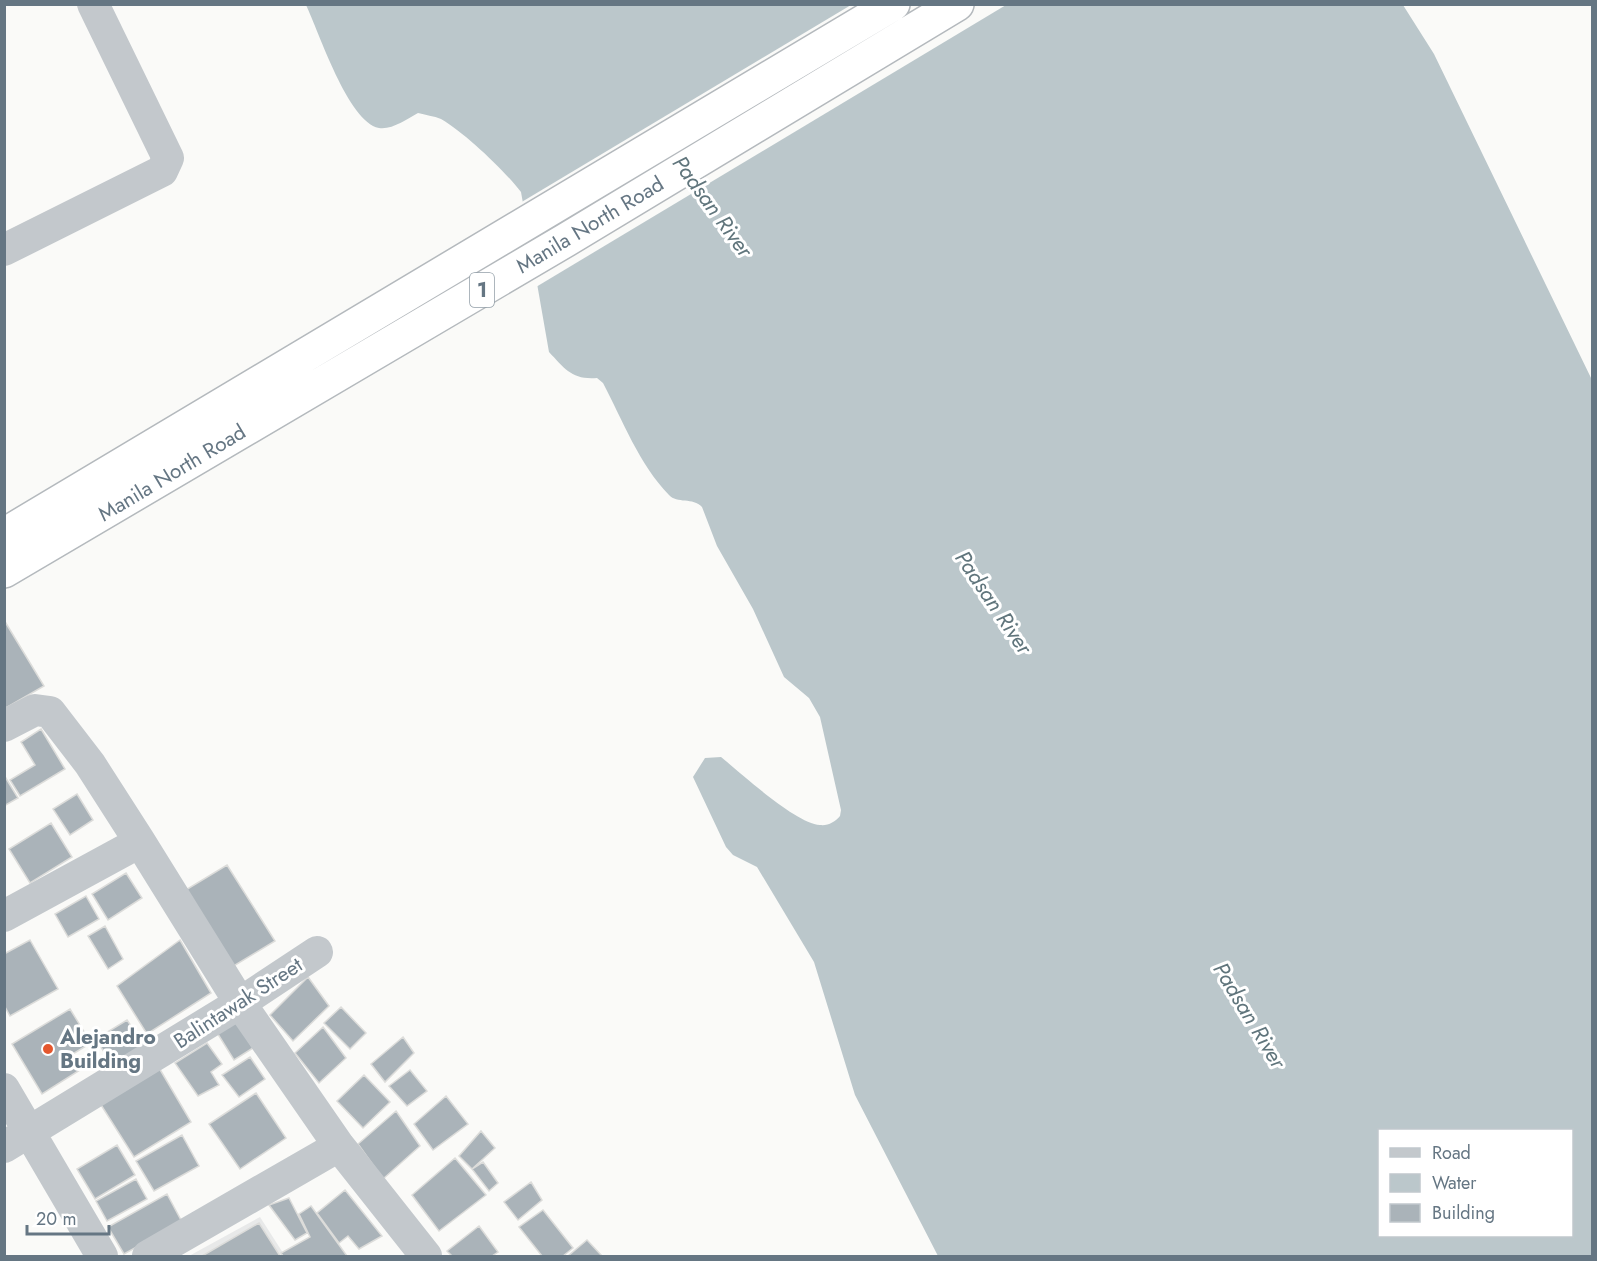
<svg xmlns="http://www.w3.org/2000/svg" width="1597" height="1261" font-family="Jost,sans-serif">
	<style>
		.built { fill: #e8e9e9 }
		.water { fill: #bbc7cb; fill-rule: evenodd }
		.pier { fill: #fafaf8 }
		.building { fill: #aab3b9; stroke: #dcdcda; stroke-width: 1.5 }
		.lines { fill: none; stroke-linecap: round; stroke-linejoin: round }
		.highway-casing { stroke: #b4b9bd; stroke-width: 36 }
		.minor { stroke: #c3c8cc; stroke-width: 32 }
		.highway { stroke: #fff; stroke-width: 33 }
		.poi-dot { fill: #e4572e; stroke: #fff; stroke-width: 2 }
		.labels { text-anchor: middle; stroke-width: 6; stroke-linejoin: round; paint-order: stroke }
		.shield { fill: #fff; stroke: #939fa8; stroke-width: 1.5 }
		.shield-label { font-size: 20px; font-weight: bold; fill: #657683 }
		.street-label { font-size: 21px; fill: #657683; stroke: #fff }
		.poi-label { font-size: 21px; font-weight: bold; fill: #657683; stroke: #fff; text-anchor: start }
		.water-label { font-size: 22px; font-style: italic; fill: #60757c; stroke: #fff }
	</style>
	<rect width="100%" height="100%" fill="#fafaf8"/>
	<path class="built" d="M 260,1217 L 285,1256 L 189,1256 Z"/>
	<path class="water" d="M 306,5 L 1403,5 L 1434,54 L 1592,380 L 1592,1256 L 938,1256 L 855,1095 L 814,962 L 757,867 L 733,855 L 726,847 L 693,777 L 705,758 L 721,757 C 742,774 795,823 820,825 C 828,826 835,822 840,816 L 841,810 L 820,717 L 809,698 L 784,677 L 753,609 L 717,546 L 702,507 C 693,497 677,504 669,495 C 639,464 623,421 603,383 L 597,378 C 572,380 565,369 549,352 L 521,192 C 504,170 465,133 441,119 C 434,116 425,115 418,113 C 407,119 392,130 379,128 C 348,122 319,32 306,5 ZM 1380,1130 L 1572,1130 L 1572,1236 L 1380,1236 Z"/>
	<path class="pier" d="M 851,5 L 1006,5 L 536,287 L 520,203 Z"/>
	<path class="building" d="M 4,620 L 44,686 L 4,709 Z
		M 41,729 L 65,769 L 20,796 L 10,780 L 35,765 L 21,742 Z
		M 4,775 L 18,798 L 4,806 Z
		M 77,794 L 93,820 L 70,835 L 53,809 Z
		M 51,823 L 72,857 L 30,883 L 9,849 Z
		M 227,865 L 275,941 L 232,967 L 184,891 Z
		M 126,873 L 142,898 L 108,920 L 92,894 Z
		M 86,896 L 99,919 L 68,937 L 55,914 Z
		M 105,926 L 123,959 L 108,969 L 88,936 Z
		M 30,940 L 58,989 L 10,1016 L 4,1005 L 4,954 Z
		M 180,940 L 211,993 L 147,1034 L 117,986 Z
		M 308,977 L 329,1006 L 293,1041 L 270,1015 Z
		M 341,1007 L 366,1033 L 350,1049 L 324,1023 Z
		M 70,1009 L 91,1043 L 71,1055 L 80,1070 L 42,1094 L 12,1044 Z
		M 235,1019 L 253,1048 L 234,1060 L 216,1031 Z
		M 127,1020 L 144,1045 L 112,1065 L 96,1039 Z
		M 323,1027 L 346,1058 L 319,1083 L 295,1053 Z
		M 403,1037 L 414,1053 L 385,1082 L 371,1064 Z
		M 207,1043 L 222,1064 L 211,1072 L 219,1085 L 198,1096 L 175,1063 Z
		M 250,1057 L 265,1079 L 239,1097 L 222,1075 Z
		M 155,1061 L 191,1122 L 134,1157 L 96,1097 Z
		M 410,1070 L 427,1091 L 407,1106 L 389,1086 Z
		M 364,1075 L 390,1102 L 363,1128 L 337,1101 Z
		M 256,1093 L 286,1138 L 240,1169 L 209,1124 Z
		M 446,1096 L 468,1124 L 433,1150 L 414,1124 Z
		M 396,1111 L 420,1146 L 383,1179 L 358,1144 Z
		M 481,1131 L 495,1148 L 472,1169 L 459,1156 Z
		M 182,1135 L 199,1166 L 154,1191 L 136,1161 Z
		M 117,1145 L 135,1175 L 95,1199 L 77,1169 Z
		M 455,1158 L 486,1195 L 439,1231 L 412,1195 Z
		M 483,1162 L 498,1183 L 489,1191 L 472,1169 Z
		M 136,1179 L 147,1199 L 107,1221 L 96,1201 Z
		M 531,1182 L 542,1200 L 518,1220 L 504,1202 Z
		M 345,1190 L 382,1236 L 359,1249 L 348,1236 L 339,1243 L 317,1213 Z
		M 167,1194 L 182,1222 L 124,1254 L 108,1227 Z
		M 289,1198 L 307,1233 L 295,1240 L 269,1205 Z
		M 311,1206 L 347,1256 L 283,1256 L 281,1253 L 310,1237 L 299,1214 Z
		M 543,1210 L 573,1248 L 563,1256 L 542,1256 L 519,1227 Z
		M 259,1223 L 280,1256 L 202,1256 Z
		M 479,1226 L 498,1252 L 492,1256 L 452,1256 L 447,1251 Z
		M 587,1240 L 602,1256 L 568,1256 Z"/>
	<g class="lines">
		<defs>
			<path id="highway" d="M 4,535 L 893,4
				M 4,571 L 566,240 L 957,4"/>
		</defs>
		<use href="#highway" class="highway-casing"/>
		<path class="minor" d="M 4,250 L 162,171 L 168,158 L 93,4
			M 4,726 L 35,710 L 50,712 L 90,764 L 140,842
			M 4,916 L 140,842 L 240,1003 L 339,1146 L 426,1256
			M 4,1089 L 102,1256
			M 4,1147 L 240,1003 L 317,952
			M 148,1256 L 339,1146"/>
		<use href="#highway" class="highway"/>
	</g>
	<circle class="poi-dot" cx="48" cy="1049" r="6"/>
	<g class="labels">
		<rect class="shield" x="470" y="273" width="24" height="34" rx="4.5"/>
		<g class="shield-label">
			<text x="482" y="297">1</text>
		</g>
		<g class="street-label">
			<text transform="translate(590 225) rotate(-31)" y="7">Manila North Road</text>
			<text transform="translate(172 473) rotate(-31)" y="7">Manila North Road</text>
			<text transform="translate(238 1003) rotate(-33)" y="7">Balintawak Street</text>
		</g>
		<g class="poi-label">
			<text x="60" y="1044">Alejandro<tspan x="60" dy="24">Building</tspan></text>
		</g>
		<g class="water-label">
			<text transform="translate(713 206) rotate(54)" y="8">Padsan River</text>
			<text transform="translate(994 602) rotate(56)" y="8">Padsan River</text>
			<text transform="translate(1250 1015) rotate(59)" y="8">Padsan River</text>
		</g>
	</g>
	<rect width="1597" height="1261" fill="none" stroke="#657683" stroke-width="12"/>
	<rect x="1378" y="1129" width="195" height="108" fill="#ffffff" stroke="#c1c8cd" stroke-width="1.5"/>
	<rect x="1390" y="1148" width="30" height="9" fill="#c3c8cc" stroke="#c1c8cd" stroke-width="1.5"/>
	<text x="1432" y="1159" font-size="18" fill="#657683">Road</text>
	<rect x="1390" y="1174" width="30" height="18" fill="#bbc7cb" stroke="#c1c8cd" stroke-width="1.5"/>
	<text x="1432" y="1189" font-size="18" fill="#657683">Water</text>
	<rect x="1390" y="1204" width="30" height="18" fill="#aab3b9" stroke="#c1c8cd" stroke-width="1.5"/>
	<text x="1432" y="1219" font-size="18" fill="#657683">Building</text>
	<path d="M27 1225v9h82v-9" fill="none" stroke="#657683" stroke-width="3"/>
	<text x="36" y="1225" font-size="18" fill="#657683" stroke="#ffffff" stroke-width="4.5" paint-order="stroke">20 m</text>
</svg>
